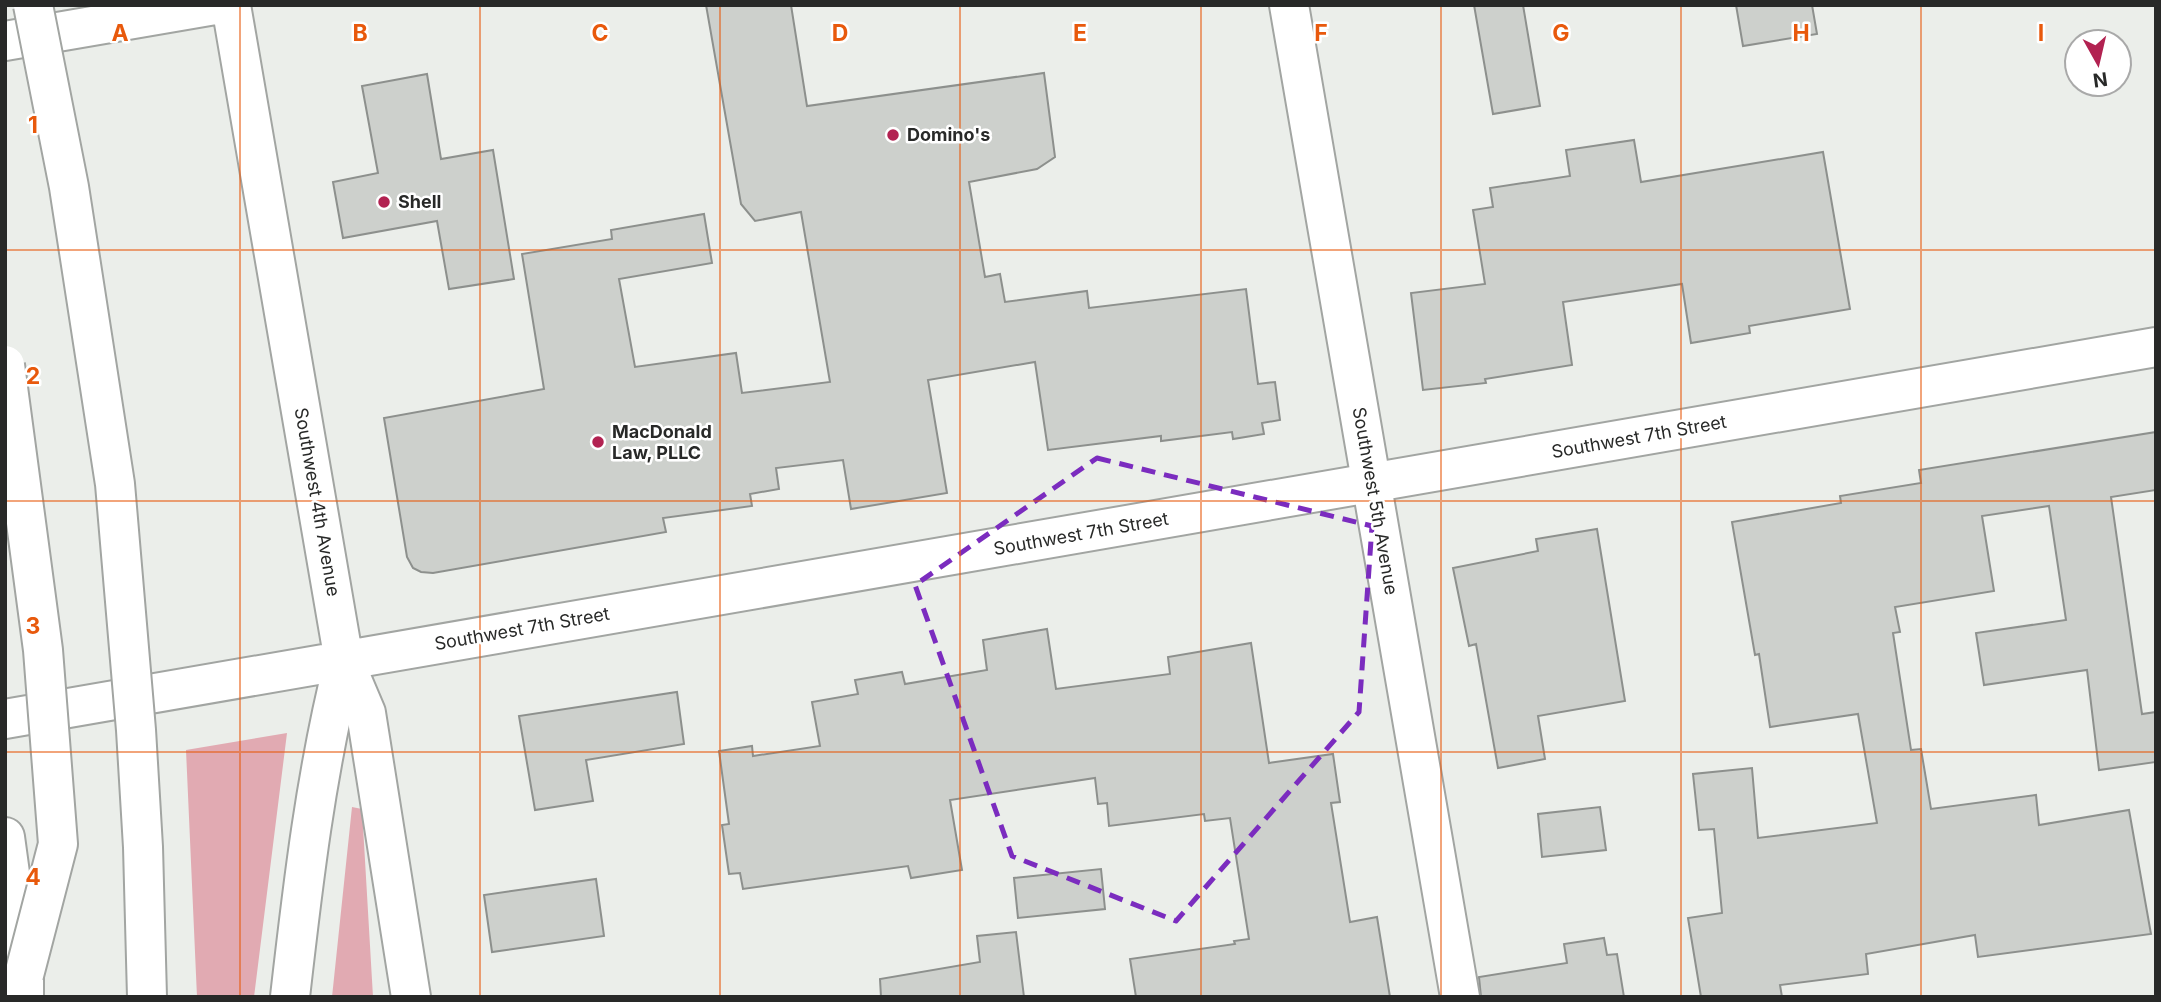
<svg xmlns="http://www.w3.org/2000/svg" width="2161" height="1002" font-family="Inter,sans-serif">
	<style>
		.green { fill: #e1aab2 }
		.building { fill: #cdd0cc; stroke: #8d908d; stroke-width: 2 }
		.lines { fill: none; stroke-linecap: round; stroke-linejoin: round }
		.minor-casing { stroke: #a2a5a2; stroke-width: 42 }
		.tertiary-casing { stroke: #a2a5a2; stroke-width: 42 }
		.primary-casing { stroke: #a2a5a2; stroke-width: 42 }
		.motorway-casing { stroke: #a2a5a2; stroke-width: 42 }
		.minor { stroke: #fff; stroke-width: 38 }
		.tertiary { stroke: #fff; stroke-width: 38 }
		.primary { stroke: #fff; stroke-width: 38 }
		.motorway { stroke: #fff; stroke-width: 38 }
		.motorway-bridge-casing { stroke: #a2a5a2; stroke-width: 42; stroke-linecap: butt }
		.motorway-bridge { stroke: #fff; stroke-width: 38 }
		.marked { fill: none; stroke: #7b2cbf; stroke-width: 5; stroke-dasharray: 14 9; stroke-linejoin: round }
		.grid { fill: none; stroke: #e8590c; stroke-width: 2; stroke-opacity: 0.55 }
		.poi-dot { fill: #b22251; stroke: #fff; stroke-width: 2.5 }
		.labels { text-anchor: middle; stroke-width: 5; stroke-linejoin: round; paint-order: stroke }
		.poi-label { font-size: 18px; font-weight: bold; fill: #282928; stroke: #fff; text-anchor: start }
		.street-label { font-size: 18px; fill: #282928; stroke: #fff }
		.grid-label { font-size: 23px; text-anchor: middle; font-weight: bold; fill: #e8590c; stroke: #fff; stroke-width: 5; stroke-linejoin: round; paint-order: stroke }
	</style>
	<rect width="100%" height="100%" fill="#ebeeea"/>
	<path class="green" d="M 287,733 L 254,997 L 197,997 L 186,750 Z
		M 352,807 L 362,809 L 373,997 L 332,997 Z"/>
	<path class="building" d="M 706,5 L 791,5 L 807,106 L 1044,73 L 1055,157 L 1037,169 L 969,182 L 985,277 L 1000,274 L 1005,302 L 1087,291 L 1089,308 L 1246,289 L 1258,384 L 1275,382 L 1280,420 L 1262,423 L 1264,434 L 1233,439 L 1232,432 L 1161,441 L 1161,436 L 1048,450 L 1035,362 L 928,380 L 947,493 L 851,509 L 843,460 L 776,468 L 779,489 L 750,494 L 752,506 L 663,518 L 666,532 L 433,573 L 421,572 L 413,568 L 407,557 L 384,418 L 544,389 L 522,254 L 612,239 L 611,230 L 704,214 L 712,263 L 619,279 L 635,367 L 736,353 L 742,393 L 830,382 L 801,212 L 755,221 L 741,204 Z
		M 1474,5 L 1523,5 L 1540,106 L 1493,114 Z
		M 1736,5 L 1812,5 L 1817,34 L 1743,46 Z
		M 427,74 L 441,159 L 493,150 L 514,279 L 449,289 L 437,221 L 343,238 L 333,182 L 378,173 L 362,86 Z
		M 1634,140 L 1641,182 L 1823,152 L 1850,309 L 1749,326 L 1750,333 L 1691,343 L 1682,284 L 1563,302 L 1572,365 L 1485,379 L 1486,383 L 1423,390 L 1411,293 L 1485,284 L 1473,210 L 1493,207 L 1490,188 L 1570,176 L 1566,150 Z
		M 2156,432 L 2156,490 L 2111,497 L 2142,714 L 2156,712 L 2156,762 L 2099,770 L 2087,670 L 1984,685 L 1976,633 L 2066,620 L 2049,506 L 1982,516 L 1994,591 L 1895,607 L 1900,632 L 1893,633 L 1911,750 L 1921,749 L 1931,809 L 2036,795 L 2039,825 L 2129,810 L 2151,934 L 1978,957 L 1975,935 L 1866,954 L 1868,974 L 1780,985 L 1782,997 L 1701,997 L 1688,918 L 1722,913 L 1714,829 L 1699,830 L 1693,774 L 1752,768 L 1758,838 L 1877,823 L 1858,714 L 1770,727 L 1759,654 L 1755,655 L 1732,522 L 1841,503 L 1840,496 L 1921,483 L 1919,470 Z
		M 1597,529 L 1625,701 L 1538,716 L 1545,759 L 1498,768 L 1476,644 L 1469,646 L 1453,568 L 1538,551 L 1536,539 Z
		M 1047,629 L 1056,689 L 1170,674 L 1168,657 L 1251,643 L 1269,763 L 1333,754 L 1340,802 L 1331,803 L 1350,922 L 1377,917 L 1390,997 L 1136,997 L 1130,959 L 1235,944 L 1234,941 L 1249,939 L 1230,818 L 1205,821 L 1204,814 L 1109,826 L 1107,803 L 1098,804 L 1095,778 L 950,800 L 962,870 L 911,878 L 908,866 L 743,889 L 740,873 L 729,874 L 722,825 L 729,824 L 719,751 L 752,746 L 753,756 L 820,746 L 812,702 L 858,694 L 855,680 L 902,672 L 905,684 L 987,670 L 983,640 Z
		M 677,692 L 684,744 L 586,760 L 593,801 L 535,810 L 519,716 Z
		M 1600,807 L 1606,850 L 1542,857 L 1538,814 Z
		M 1101,869 L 1105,909 L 1018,918 L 1014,878 Z
		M 596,879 L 604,936 L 492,952 L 484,895 Z
		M 1016,932 L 1024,997 L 881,997 L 880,979 L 980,962 L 977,936 Z
		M 1604,938 L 1607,955 L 1617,954 L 1624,997 L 1481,997 L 1479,977 L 1567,963 L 1564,944 Z"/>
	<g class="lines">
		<defs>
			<path id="minor" d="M 1289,5 L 1460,997"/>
			<path id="tertiary" d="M 344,661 L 366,713 L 411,997"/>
			<path id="primary" d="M 231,5 L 344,661
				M 5,41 L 215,5
				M 5,719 L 2156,347"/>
			<path id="motorway" d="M 5,837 L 24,975 L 24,997
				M 290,997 C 303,883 316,772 344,661"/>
		</defs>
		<use href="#minor" class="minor-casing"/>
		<use href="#tertiary" class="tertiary-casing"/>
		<use href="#primary" class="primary-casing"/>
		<use href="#motorway" class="motorway-casing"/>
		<use href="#minor" class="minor"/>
		<use href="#tertiary" class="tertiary"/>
		<use href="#primary" class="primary"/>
		<use href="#motorway" class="motorway"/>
		<defs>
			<path id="motorway-bridge" d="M 33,5 L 69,187 L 115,484 L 136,730 L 143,847 L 147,997
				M 5,365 L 43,650 L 58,844 L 24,975"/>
		</defs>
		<use href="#motorway-bridge" class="motorway-bridge-casing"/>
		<use href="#motorway-bridge" class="motorway-bridge"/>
	</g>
	<path class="marked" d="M 1097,458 L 1372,526 L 1359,712 L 1176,921 L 1012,856 L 915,585 Z"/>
	<path class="grid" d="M 240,5 L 240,997M 480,5 L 480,997M 720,5 L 720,997M 960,5 L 960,997M 1201,5 L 1201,997M 1441,5 L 1441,997M 1681,5 L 1681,997M 1921,5 L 1921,997M 5,250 L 2156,250M 5,501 L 2156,501M 5,752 L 2156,752"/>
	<g class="poi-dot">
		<circle cx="893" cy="135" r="7"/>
		<circle cx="384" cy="202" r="7"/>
		<circle cx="598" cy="442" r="7"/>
	</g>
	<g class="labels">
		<g class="poi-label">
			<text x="907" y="141">Domino's</text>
			<text x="398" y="208">Shell</text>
			<text x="612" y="438">MacDonald<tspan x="612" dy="21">Law, PLLC</tspan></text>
		</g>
		<g class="street-label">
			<text transform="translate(1639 437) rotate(-10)" y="6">Southwest 7th Street</text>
			<text transform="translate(1375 501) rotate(80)" y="6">Southwest 5th Avenue</text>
			<text transform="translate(317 502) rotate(80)" y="6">Southwest 4th Avenue</text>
			<text transform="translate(1081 534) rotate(-10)" y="6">Southwest 7th Street</text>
			<text transform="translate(522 629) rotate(-10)" y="6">Southwest 7th Street</text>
		</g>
	</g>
	<g class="grid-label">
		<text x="120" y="41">A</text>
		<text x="360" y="41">B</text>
		<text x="600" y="41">C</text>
		<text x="840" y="41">D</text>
		<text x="1080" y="41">E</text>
		<text x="1321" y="41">F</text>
		<text x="1561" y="41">G</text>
		<text x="1801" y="41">H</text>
		<text x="2041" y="41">I</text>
		<text x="33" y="133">1</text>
		<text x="33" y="384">2</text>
		<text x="33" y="634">3</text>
		<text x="33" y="885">4</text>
	</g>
	<rect width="2161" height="1002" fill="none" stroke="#282928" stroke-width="14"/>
	<g transform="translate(2098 63) rotate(172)"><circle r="33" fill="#ffffff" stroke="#a9a9a9" stroke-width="2"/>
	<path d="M0-5L12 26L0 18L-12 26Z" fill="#b22251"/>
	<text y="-10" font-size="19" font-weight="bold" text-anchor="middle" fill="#282928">N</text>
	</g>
</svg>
